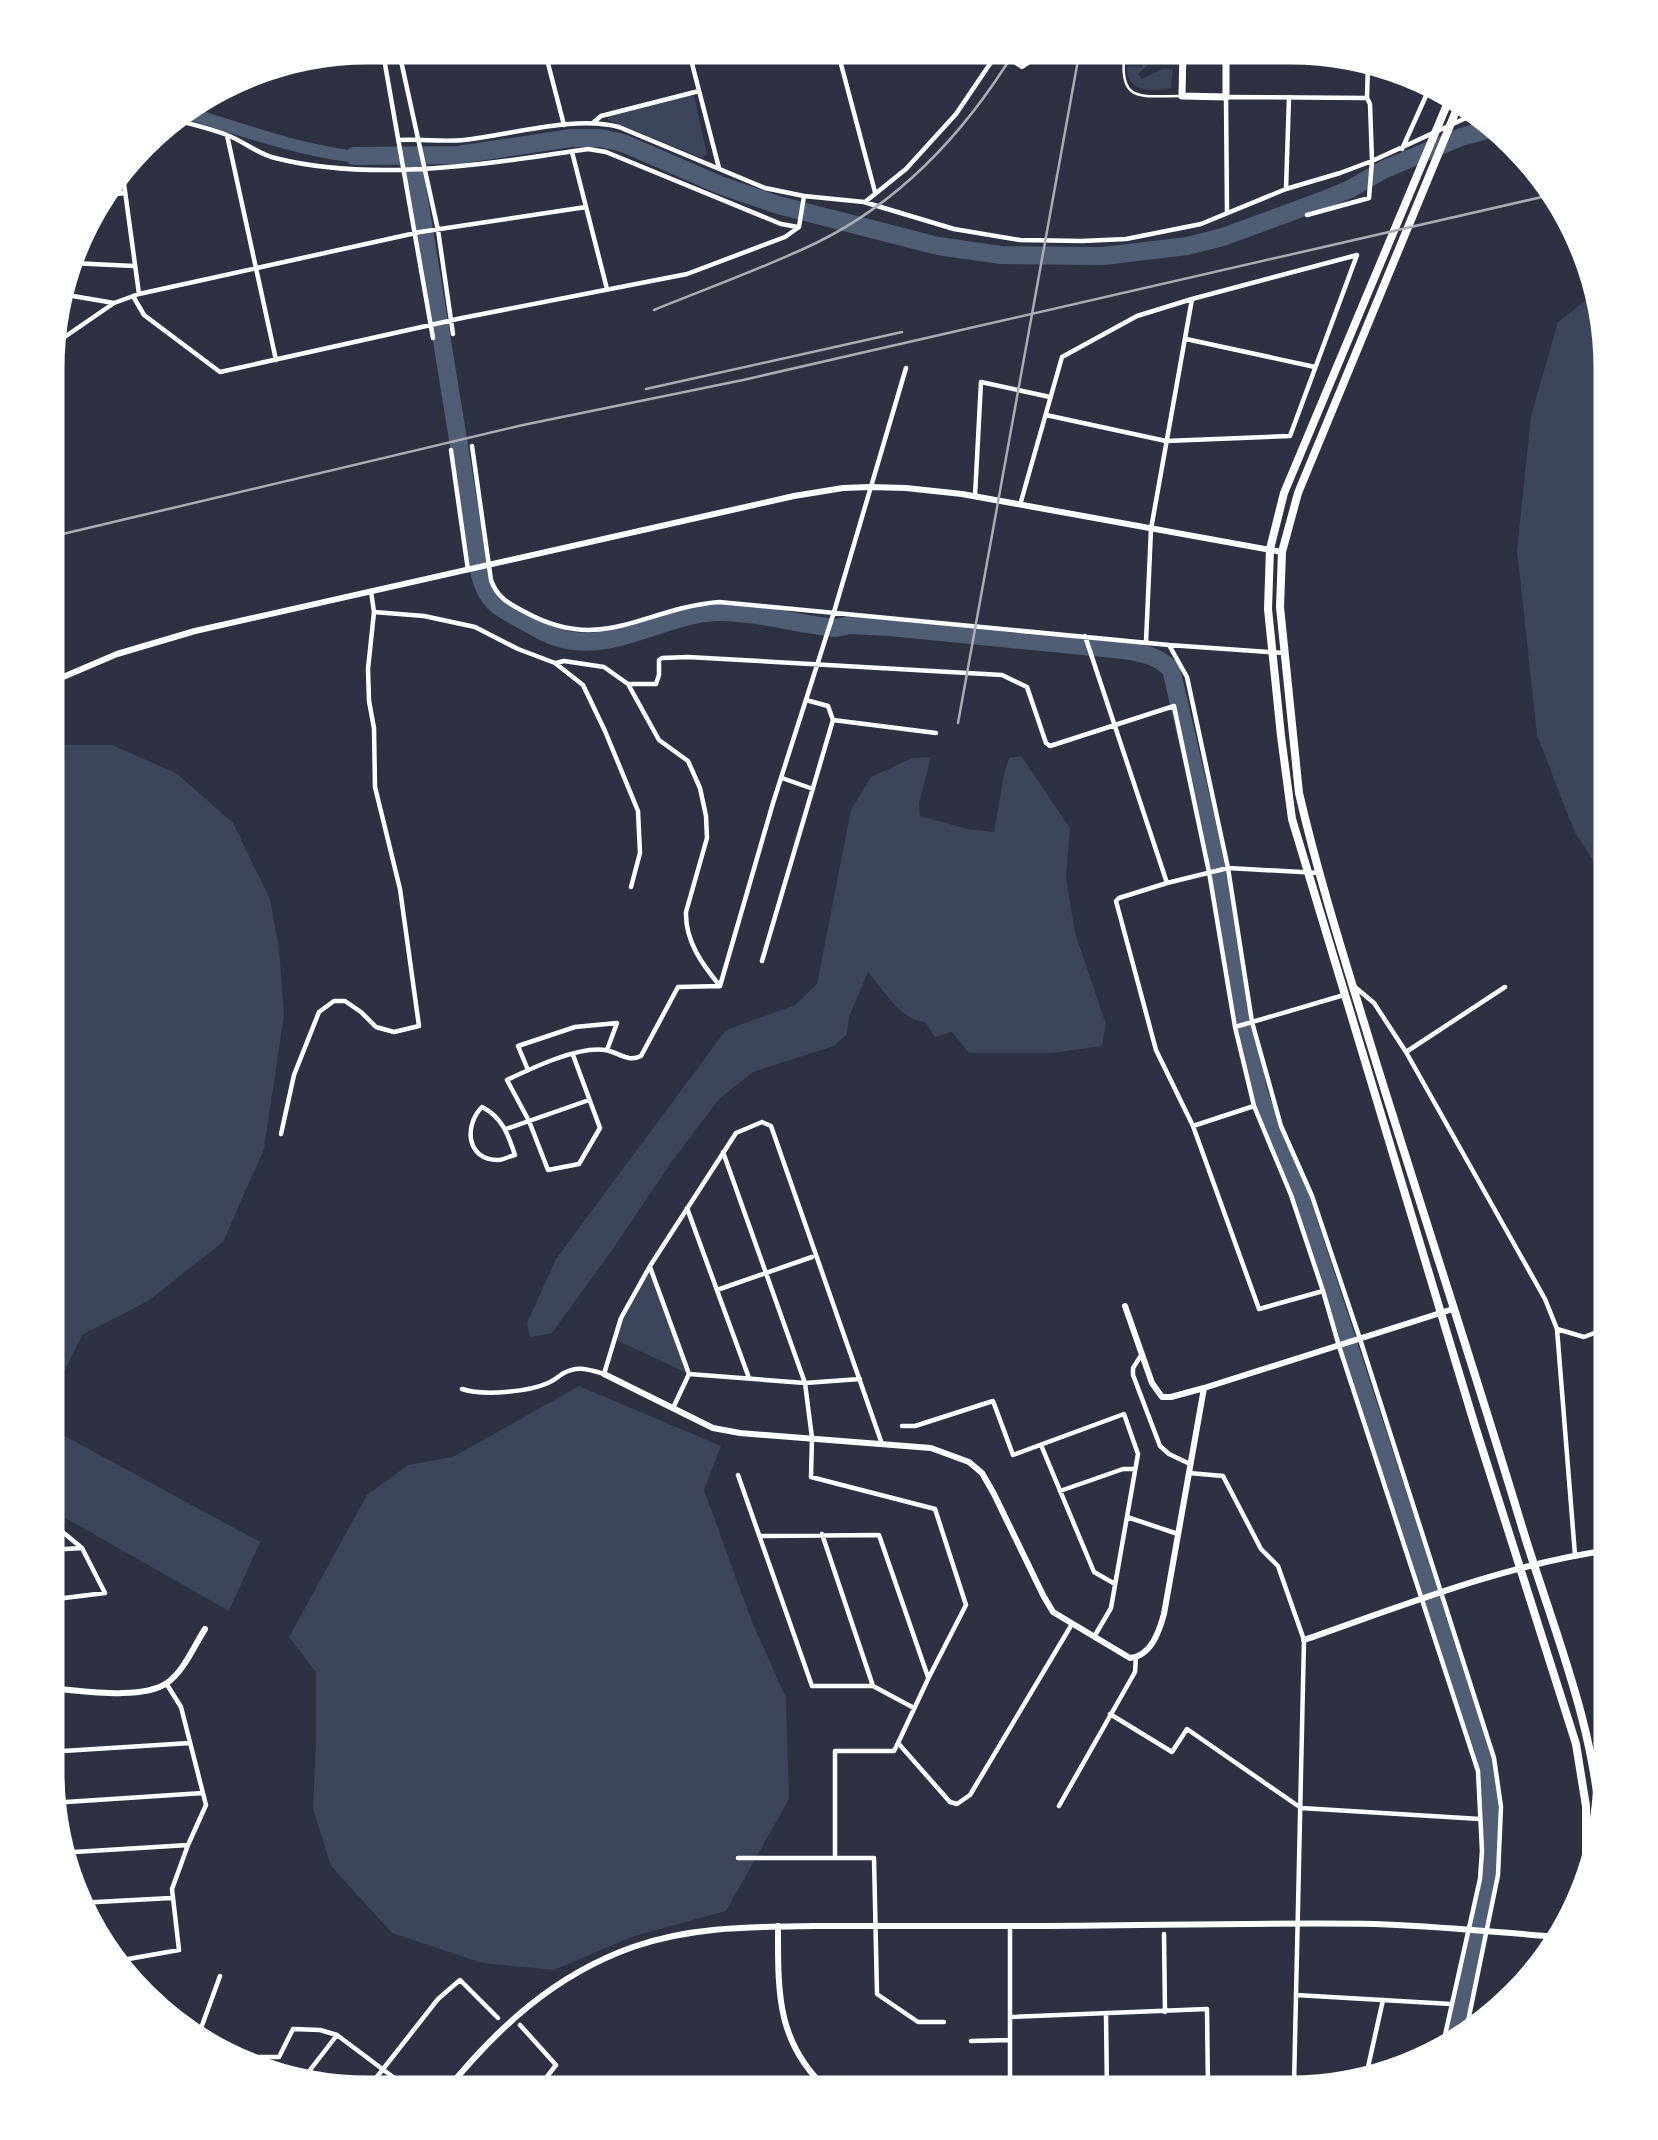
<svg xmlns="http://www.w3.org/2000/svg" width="1658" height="2140" font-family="'Varela Round',sans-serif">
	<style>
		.green { fill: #3c4559 }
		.water { fill: #4f5d75 }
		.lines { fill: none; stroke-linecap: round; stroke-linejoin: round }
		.river { stroke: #4f5d75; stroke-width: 18 }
		.service { stroke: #fff; stroke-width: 2.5 }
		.minor { stroke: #fff; stroke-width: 4.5 }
		.tertiary { stroke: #fff; stroke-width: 6 }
		.secondary { stroke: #fff; stroke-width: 7 }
		.primary { stroke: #fff; stroke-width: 8 }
		.rail { stroke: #abadb3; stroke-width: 2.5 }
		.rim { fill: none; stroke: #fff; stroke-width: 9 }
	</style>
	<rect width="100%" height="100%" fill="#2d3142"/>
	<path class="green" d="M 1146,50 L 1150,50 L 1148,65 L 1138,74 L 1142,79 L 1162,69 L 1173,69 L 1171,88 C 1152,92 1127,92 1127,68 L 1129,66 L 1142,67 Z
		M 690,95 L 694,96 L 707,154 L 702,158 L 608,120 L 608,115 Z
		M 1600,289 L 1611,367 L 1611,888 L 1574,831 L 1537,735 L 1517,550 L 1531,416 L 1558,322 Z
		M 49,745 L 112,745 L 176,773 L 233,823 L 270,899 L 279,949 L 284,1015 L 264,1149 L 223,1242 L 148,1301 L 82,1335 L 48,1404 Z
		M 1021,756 L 1070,828 L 1066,878 L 1075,933 L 1106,1024 L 1102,1046 L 1051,1053 L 969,1053 L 952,1032 L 935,1037 L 926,1023 C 898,1018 885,991 868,972 L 849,1017 L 847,1034 L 834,1046 L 753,1072 L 720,1098 L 673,1160 L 612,1250 L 552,1333 L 530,1337 L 527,1323 L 556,1259 L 726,1030 L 795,1005 L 817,984 L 851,810 L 871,777 L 912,758 L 931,757 L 919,803 L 920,816 L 968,829 L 994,832 L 1004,774 L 1009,758 Z
		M 650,1266 L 689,1374 L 614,1339 L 621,1318 Z
		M 579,1386 L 721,1446 L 704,1490 L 752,1622 L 786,1698 L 789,1799 L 726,1911 L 634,1936 L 554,1970 L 482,1963 L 392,1933 L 331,1866 L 313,1809 L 316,1742 L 316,1672 L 289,1637 L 367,1495 L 408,1465 L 453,1457 Z
		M 48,1427 L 260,1542 L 229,1611 L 48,1508 Z"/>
	<path class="water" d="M 190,107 C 252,126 313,149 378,153 L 377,164 C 308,162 241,135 175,116 Z"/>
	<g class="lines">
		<path class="river" d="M 354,156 L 458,155 L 571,138 L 600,138 L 623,143 L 720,185 L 778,205 L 938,246 L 1001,255 L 1103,256 L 1187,246 L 1223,237 L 1321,201 L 1350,189 L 1383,170 L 1461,137 L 1493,128
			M 412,156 L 480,575 C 487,602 498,607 522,620 C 533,626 544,633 556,637 C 612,656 663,613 718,612 C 758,612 796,624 836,628 L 850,625 L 890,627 L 1123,650 C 1142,653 1156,655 1171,669 L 1216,863 L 1258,1090 L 1278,1147 L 1294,1178 L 1484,1759 C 1490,1798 1493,1835 1489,1874 L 1453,2048"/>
		<path class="service" d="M 1125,49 C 1117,104 1140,96 1182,96"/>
		<path class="minor" d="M 382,47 L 433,338
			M 398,47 L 438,230 L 453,334
			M 544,48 L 564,125
			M 688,48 L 719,168
			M 837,49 L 875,192
			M 995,49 L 1022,67 L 1034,59 L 1037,49
			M 690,59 L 729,48
			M 170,118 C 189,124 209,128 227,135 C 243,141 258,154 275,158 C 374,183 487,164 588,149 L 606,152 L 781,224 L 798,227
			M 594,122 L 601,116 L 699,91
			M 227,135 L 276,360
			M 400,140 C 421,139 443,142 464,140 C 510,135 575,115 619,127 L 765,188 L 804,196 L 864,202 L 954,229 L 1020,240 L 1082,241 L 1126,239 L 1201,224 L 1286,189 L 1340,173 L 1372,161 L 1479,112
			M 1402,149 L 1430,87
			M 572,152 L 607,289
			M 122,169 L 139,294
			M 1286,189 L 1289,97
			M 99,196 L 125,193
			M 865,202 L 906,169 L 956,114 L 1000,49
			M 1227,213 L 1226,97 L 1367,98
			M 1307,215 L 1369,198 L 1372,161 L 1370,104 L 1367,98 L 1368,63
			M 71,263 L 134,266
			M 61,294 L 114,303
			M 133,296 L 144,315 L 220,372 L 462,318 L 687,274 L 785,237 L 799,227 L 804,196
			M 1186,339 L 1315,367
			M 50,347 L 114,303 L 139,294 L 420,232 L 586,207
			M 472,446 L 491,580 C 497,598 510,604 525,612 C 603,655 643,608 719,602 L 1169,645 L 1284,653
			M 451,450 L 468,570
			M 975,496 L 981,382 L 1050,397
			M 1020,505 L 1062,357 L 1137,316 L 1192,299 L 1357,255 L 1290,436 L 1166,441 L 1046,415
			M 374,612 L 424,616 L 475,627 L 518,649 L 555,663 L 583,685 L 605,731 L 638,811 L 640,853 L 631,887
			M 1085,636 L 1167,883 L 1228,868 L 1319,873
			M 1146,642 L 1151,529 L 1192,299
			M 1169,645 L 1187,677 L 1228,868 L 1252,1022 L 1281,1126 L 1312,1196 L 1360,1339 L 1494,1758 L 1501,1807 L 1498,1875 L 1465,2036
			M 556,663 L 564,661 L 604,667 L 628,684 L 659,740 L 688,761 L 700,788 L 706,816 L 707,838 L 686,912 C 685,941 702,964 720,986
			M 628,684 L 656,684 L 659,675 L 659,660 L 662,658 L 688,657 L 1002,675 L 1027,687 L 1046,743 L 1050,746 L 1174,706 L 1209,872 L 1235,1027 L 1254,1106 L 1291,1195 L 1323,1291 L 1339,1346 L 1478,1771 L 1482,1851 L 1480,1879 L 1441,2053
			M 833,720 L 936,733
			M 782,778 L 813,789
			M 1167,883 L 1119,898 L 1116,901 L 1156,1050 L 1193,1126 L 1259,1309 L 1323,1291
			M 762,961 L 833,720 L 828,706 L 806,700
			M 720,986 L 773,803 L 834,612 L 906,368
			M 1355,987 L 1374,1003 L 1406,1052 L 1545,1299 L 1557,1329 L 1575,1555
			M 1235,1027 L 1344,995
			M 1406,1052 L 1505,987
			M 573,1055 L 600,1128 L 579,1164 L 548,1170 L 529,1121 L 507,1080 C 532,1068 578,1046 605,1050 C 619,1052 627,1063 641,1056 L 678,987 L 720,986
			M 528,1070 L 518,1046 L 575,1027 L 617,1023 L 607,1050
			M 482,1107 C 502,1117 508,1134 515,1155 C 510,1156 503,1160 498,1160 C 466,1160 464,1125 482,1107 Z
			M 1193,1126 L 1254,1106
			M 506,1129 L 589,1100
			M 281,1134 L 294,1075 L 319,1012 L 334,1001 L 345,1001 L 361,1012 L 376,1027 L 394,1032 L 419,1026 L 400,889 L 375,787 L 374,728 L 369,701 L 368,669 L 374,612 L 371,591
			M 723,1152 L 805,1383 L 812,1438 L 811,1477 L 935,1509 L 966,1605 L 929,1677 L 898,1743 L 950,1802 L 957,1804 L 970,1795 L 1072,1624
			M 687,1208 L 749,1378
			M 650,1267 L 689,1374 L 673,1408
			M 717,1290 L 812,1257
			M 1557,1329 L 1584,1337 L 1610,1327
			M 1142,1354 L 1133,1368 L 1133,1375 L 1160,1446 L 1169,1454 L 1190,1464
			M 689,1374 L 805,1383 L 860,1379
			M 462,1389 C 483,1396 528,1392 548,1383 C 553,1381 558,1377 562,1374 C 577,1365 588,1369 604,1374 L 621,1318 L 650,1266 L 736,1133 L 762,1122 L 771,1126 L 882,1444
			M 902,1426 L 915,1426 L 993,1401 L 1013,1455 L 1124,1414 L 1138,1454 L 1111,1608 L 1094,1637
			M 1041,1445 L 1094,1572 L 1115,1584
			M 738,1475 L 812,1686 L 873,1686
			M 1060,1491 L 1123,1469 L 1135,1469
			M 1127,1517 L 1178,1534
			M 48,1520 L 82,1548
			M 822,1534 L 873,1686 L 914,1708
			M 760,1536 L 879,1535 L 928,1677
			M 48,1600 L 105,1593 L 82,1548 L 48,1550
			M 1110,1714 L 1172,1752 L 1187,1729 L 1301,1808 L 1480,1819
			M 47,1752 L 190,1743
			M 51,1803 L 203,1793
			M 1059,1806 L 1135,1672 L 1136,1657
			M 58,1853 L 188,1845 L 206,1805 L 181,1707 L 166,1683
			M 738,1858 L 874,1858 L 877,1994 L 918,2022 L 944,2022
			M 835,1858 L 835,1751 L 894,1751 L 898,1743
			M 78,1903 L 171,1898
			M 1164,1934 L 1165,2012
			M 117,1961 L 179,1950 L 172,1889 L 188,1845
			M 1296,1995 L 1451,2004
			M 1106,2015 L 1107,2092
			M 1010,2017 L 1207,2009 L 1208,2089
			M 520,2025 L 556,2065 L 535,2092
			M 971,2041 L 1010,2040
			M 196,2042 L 220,1976
			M 226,2057 L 279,2057 L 293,2029 L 320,2030 L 337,2035 L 413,2092
			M 1366,2076 L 1383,2000
			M 300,2083 L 337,2035
			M 365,2092 L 438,1999 L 460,1980 L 498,2018
			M 1010,2092 L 1010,1926
			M 1147,2092 L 1294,2085 L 1304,1640 L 1278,1566 L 1261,1549 L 1223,1476 L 1189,1473"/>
		<path class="tertiary" d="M 49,683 L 117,654 L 195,631 L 794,496 L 843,488 L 870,487 L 906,488 L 962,494 L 1282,552
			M 1125,1306 L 1152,1383 L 1162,1397 L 1171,1397 L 1204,1388
			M 604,1374 L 713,1428 L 740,1433 L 931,1448 L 969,1462 L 982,1473 L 994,1494 L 1043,1595 L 1053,1612 L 1130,1658 C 1151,1656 1159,1632 1164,1614 L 1204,1388 L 1453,1309
			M 1304,1640 C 1402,1606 1507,1564 1610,1550
			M 47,1688 C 80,1690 140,1701 167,1683 C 184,1671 194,1646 205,1629
			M 778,1926 C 778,1993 776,2044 830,2092
			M 445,2092 C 497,2028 554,1975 633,1947 C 692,1926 753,1927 814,1926 C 869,1926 924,1926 979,1926 C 1111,1927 1243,1922 1375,1924 C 1438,1926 1501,1933 1563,1937"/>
		<path class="secondary" d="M 1183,50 L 1182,96 L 1226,97 L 1226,50"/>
		<path class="primary" d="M 1451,95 L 1284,493 L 1270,549 L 1268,609 L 1281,736 L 1292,819 L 1475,1426 L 1576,1744 L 1586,1806 L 1586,1868 L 1583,1898
			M 1461,99 L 1298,493 L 1282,552 L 1280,607 L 1299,793 C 1320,884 1349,973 1376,1062 C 1424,1217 1475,1371 1522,1527 C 1553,1629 1597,1730 1601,1838"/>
		<path class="rail" d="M 654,310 C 708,288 764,268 816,243 C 902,201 967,130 1016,49
			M 646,389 L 902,332
			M 50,537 L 523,425 L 743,380 L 1555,194
			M 958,723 L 1080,49"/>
	</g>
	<path d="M0 0H1658V2140H0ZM368 60H1290A308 308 0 0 1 1598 368V1772A308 308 0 0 1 1290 2080H368A308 308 0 0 1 60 1772V368A308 308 0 0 1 368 60Z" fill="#fff" fill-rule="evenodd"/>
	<path class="rim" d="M368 60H1290A308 308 0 0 1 1598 368V1772A308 308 0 0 1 1290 2080H368A308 308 0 0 1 60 1772V368A308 308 0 0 1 368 60Z"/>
</svg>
